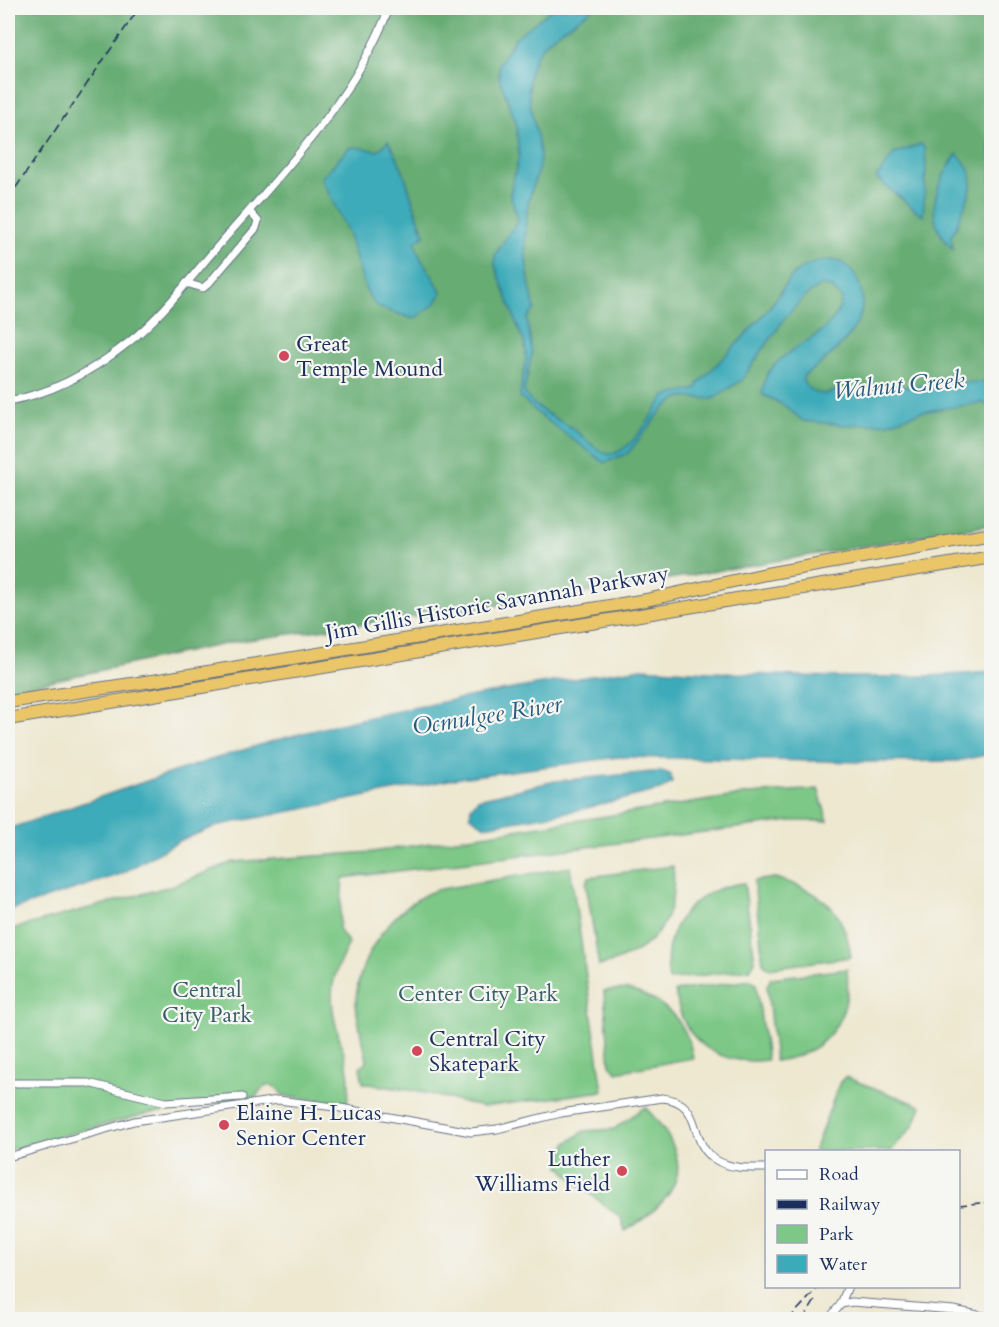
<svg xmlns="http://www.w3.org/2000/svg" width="999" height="1327" font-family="Cardo,serif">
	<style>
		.green { fill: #7dc886; stroke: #4c7c72; stroke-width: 1.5 }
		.forest { fill: #66ac73; stroke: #406e68; stroke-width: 1.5 }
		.water { fill: #3cabb9; stroke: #2c6d8c; stroke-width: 1.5 }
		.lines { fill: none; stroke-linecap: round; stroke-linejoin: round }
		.street-casing { stroke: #657086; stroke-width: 9 }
		.highway-casing { stroke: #657086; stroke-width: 14 }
		.street { stroke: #fff; stroke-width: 7 }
		.highway { stroke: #eac669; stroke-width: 12 }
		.rail { stroke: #1b2f5e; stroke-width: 1.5; stroke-dasharray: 9 4.5; stroke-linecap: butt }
		.poi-dot { fill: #d1495b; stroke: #f6f6f2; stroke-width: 2 }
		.labels { text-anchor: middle; stroke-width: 4.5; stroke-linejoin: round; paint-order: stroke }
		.poi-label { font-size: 22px; fill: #1b2f5e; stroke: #f6f6f2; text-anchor: start }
		.street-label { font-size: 22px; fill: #1b2f5e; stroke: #f6f6f2 }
		.park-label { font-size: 22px; fill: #385d6a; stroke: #f6f6f2 }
		.water-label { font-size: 24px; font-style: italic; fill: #275a7e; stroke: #f6f6f2 }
	</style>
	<rect width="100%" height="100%" fill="#f6f6f2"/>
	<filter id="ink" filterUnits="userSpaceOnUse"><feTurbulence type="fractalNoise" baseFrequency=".0167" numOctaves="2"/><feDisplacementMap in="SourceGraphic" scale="12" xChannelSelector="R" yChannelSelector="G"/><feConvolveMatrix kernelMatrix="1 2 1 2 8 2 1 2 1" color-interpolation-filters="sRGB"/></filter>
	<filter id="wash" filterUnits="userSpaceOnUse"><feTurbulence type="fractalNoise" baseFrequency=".008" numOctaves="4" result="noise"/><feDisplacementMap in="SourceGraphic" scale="24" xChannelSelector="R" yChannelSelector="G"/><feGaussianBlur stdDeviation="1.35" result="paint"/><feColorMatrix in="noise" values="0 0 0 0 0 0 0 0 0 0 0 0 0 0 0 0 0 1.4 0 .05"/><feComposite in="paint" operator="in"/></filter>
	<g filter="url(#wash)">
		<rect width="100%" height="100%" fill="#eee8d0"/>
		<path class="green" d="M 818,789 L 828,821 L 791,821 L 343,878 L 339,930 L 349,943 C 340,961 332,977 332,997 C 332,1036 356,1062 347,1103 L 284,1096 L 276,1087 L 269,1085 L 261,1089 L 256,1097 L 146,1114 L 8,1150 L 8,930 L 171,886 L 233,862 L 372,852 L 749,794 Z
			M 673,866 C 678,923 652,953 599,966 L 586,883 L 589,877 Z
			M 570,867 L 603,1091 L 483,1107 L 420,1092 L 363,1083 L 360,1067 L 367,1061 C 364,1041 356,1021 356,1001 C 358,955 394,906 436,890 Z
			M 775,878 C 821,891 845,908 851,957 L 769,968 L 763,963 L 754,881 Z
			M 744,883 L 755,961 L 750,969 L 669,980 C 660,928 692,889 744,883 Z
			M 847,969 C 852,1019 826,1055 775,1061 L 767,986 L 771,978 Z
			M 751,980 L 756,984 L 767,1060 C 717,1066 682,1041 675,991 Z
			M 626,989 C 662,999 687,1019 693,1058 L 617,1072 L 610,1065 L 604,991 Z
			M 845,1077 L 921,1106 L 914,1125 L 891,1151 L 814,1151 L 840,1082 Z
			M 645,1107 C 696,1160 686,1194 625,1231 L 621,1218 L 574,1181 L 560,1166 L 566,1144 L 584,1131 L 614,1129 Z"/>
		<path class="forest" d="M 8,8 L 991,8 L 991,525 L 579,594 L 234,642 L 8,690 Z"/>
		<path class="water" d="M 554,8 L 593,8 C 574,24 548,33 535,58 C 519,91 538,122 540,156 C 541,168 530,191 528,204 C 522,240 526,274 535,309 L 527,319 L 532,352 L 524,391 C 529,405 554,418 567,425 C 580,431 590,447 604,453 C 627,462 654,411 665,396 L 697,389 L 698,384 C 723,357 753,330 775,300 C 784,288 788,277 801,269 C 813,262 833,256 844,264 C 855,272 860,282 862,295 C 867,324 838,349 818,366 C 813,370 807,372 803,377 L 803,381 C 811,394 823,397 836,391 L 991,381 L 991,405 L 981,403 L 921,412 L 888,423 L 846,425 L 803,421 L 785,406 L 762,394 C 764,387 764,377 769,372 C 789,342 834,339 842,299 L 833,289 L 822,285 L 804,297 L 785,318 L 742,380 L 713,399 L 680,397 L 663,409 L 628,453 L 605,463 L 541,416 L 520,397 C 521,375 533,353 520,333 L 495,265 L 495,255 L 518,220 L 510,194 L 519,156 L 516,123 L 499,78 L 499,63 L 516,37 Z
			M 388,141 C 407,170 411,204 425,235 L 415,242 C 418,261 434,274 441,293 L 436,303 L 414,319 L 380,308 L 372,301 L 365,288 L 348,232 L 321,178 L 349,148 L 357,147 L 378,151 Z
			M 921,144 L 925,149 L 926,169 L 923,216 L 876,178 L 894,154 Z
			M 957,154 C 978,173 973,188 963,210 C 958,220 958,227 951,236 L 953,249 C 921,220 935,185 957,154 Z
			M 641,668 C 758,675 875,682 991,672 L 991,754 L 957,761 L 860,762 L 619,757 L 459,778 L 220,825 L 181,840 L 121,874 L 8,911 L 8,829 C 98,798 188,765 280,739 C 398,707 520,687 641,668 Z
			M 662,771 L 670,774 L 672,783 L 660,790 L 579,810 L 485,826 L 470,816 L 471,807 L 478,799 L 555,781 Z"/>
	</g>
	<g filter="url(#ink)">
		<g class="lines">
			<defs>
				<path id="street" d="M 186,283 L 203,288 L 209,283 L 256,228 L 258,221 L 249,211
					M 8,401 C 52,394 94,370 129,342 C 163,315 190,278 218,246 C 281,174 355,99 389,8
					M 8,1083 L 88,1083 L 166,1102 L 242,1097
					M 8,1157 L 134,1121 L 278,1100 L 335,1107 L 471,1132 L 497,1129 L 561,1113 L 662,1098 C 706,1102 686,1142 716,1160 C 731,1169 750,1168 766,1168
					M 841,1304 L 848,1286
					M 828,1320 L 841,1304 L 852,1302 L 954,1310 L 992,1318"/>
				<path id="highway" d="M 8,702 L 159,680 L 646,600 L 766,574 L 992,534
					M 8,719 L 992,557"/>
			</defs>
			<use href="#street" class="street-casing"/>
			<use href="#highway" class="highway-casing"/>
			<use href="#street" class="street"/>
			<use href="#highway" class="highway"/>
			<path class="rail" d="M 8,199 L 139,8
				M 958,1205 L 992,1202
				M 788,1320 L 820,1286
				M 803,1320 L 816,1299"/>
		</g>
	</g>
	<g class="poi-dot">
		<circle cx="284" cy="356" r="6"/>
		<circle cx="417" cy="1051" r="6"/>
		<circle cx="224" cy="1125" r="6"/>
		<circle cx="622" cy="1171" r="6"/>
	</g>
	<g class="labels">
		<g class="poi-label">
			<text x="296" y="351">Great<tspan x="296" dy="25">Temple Mound</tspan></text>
			<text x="429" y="1046">Central City<tspan x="429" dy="25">Skatepark</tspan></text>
			<text x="236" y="1120">Elaine H. Lucas<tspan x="236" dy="25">Senior Center</tspan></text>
			<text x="610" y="1166" text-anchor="end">Luther<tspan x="610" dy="25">Williams Field</tspan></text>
		</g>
		<g class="street-label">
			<text transform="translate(497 602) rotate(-10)" y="8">Jim Gillis Historic Savannah Parkway</text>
		</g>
		<g class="park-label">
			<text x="207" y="997">Central<tspan x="207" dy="25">City Park</tspan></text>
			<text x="478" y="1001">Center City Park</text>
		</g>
		<g class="water-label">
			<text transform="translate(899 385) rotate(-5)" y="8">Walnut Creek</text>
			<text transform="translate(487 715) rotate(-9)" y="8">Ocmulgee River</text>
		</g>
	</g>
	<rect width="999" height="1327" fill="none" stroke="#f6f6f2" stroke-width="30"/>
	<rect x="765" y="1150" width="195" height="138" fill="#f6f6f2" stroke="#9ea6b7" stroke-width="1.5"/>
	<rect x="777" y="1170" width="30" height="9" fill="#ffffff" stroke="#9ea6b7" stroke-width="1.5"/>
	<text x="819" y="1180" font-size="18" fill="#1b2f5e">Road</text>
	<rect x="777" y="1200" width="30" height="9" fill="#1b2f5e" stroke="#9ea6b7" stroke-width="1.5"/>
	<text x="819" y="1210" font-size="18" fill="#1b2f5e">Railway</text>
	<rect x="777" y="1225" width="30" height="18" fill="#7dc886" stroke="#9ea6b7" stroke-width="1.5"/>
	<text x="819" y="1240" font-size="18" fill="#1b2f5e">Park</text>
	<rect x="777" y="1255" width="30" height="18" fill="#3cabb9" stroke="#9ea6b7" stroke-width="1.5"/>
	<text x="819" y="1270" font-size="18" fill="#1b2f5e">Water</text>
</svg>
